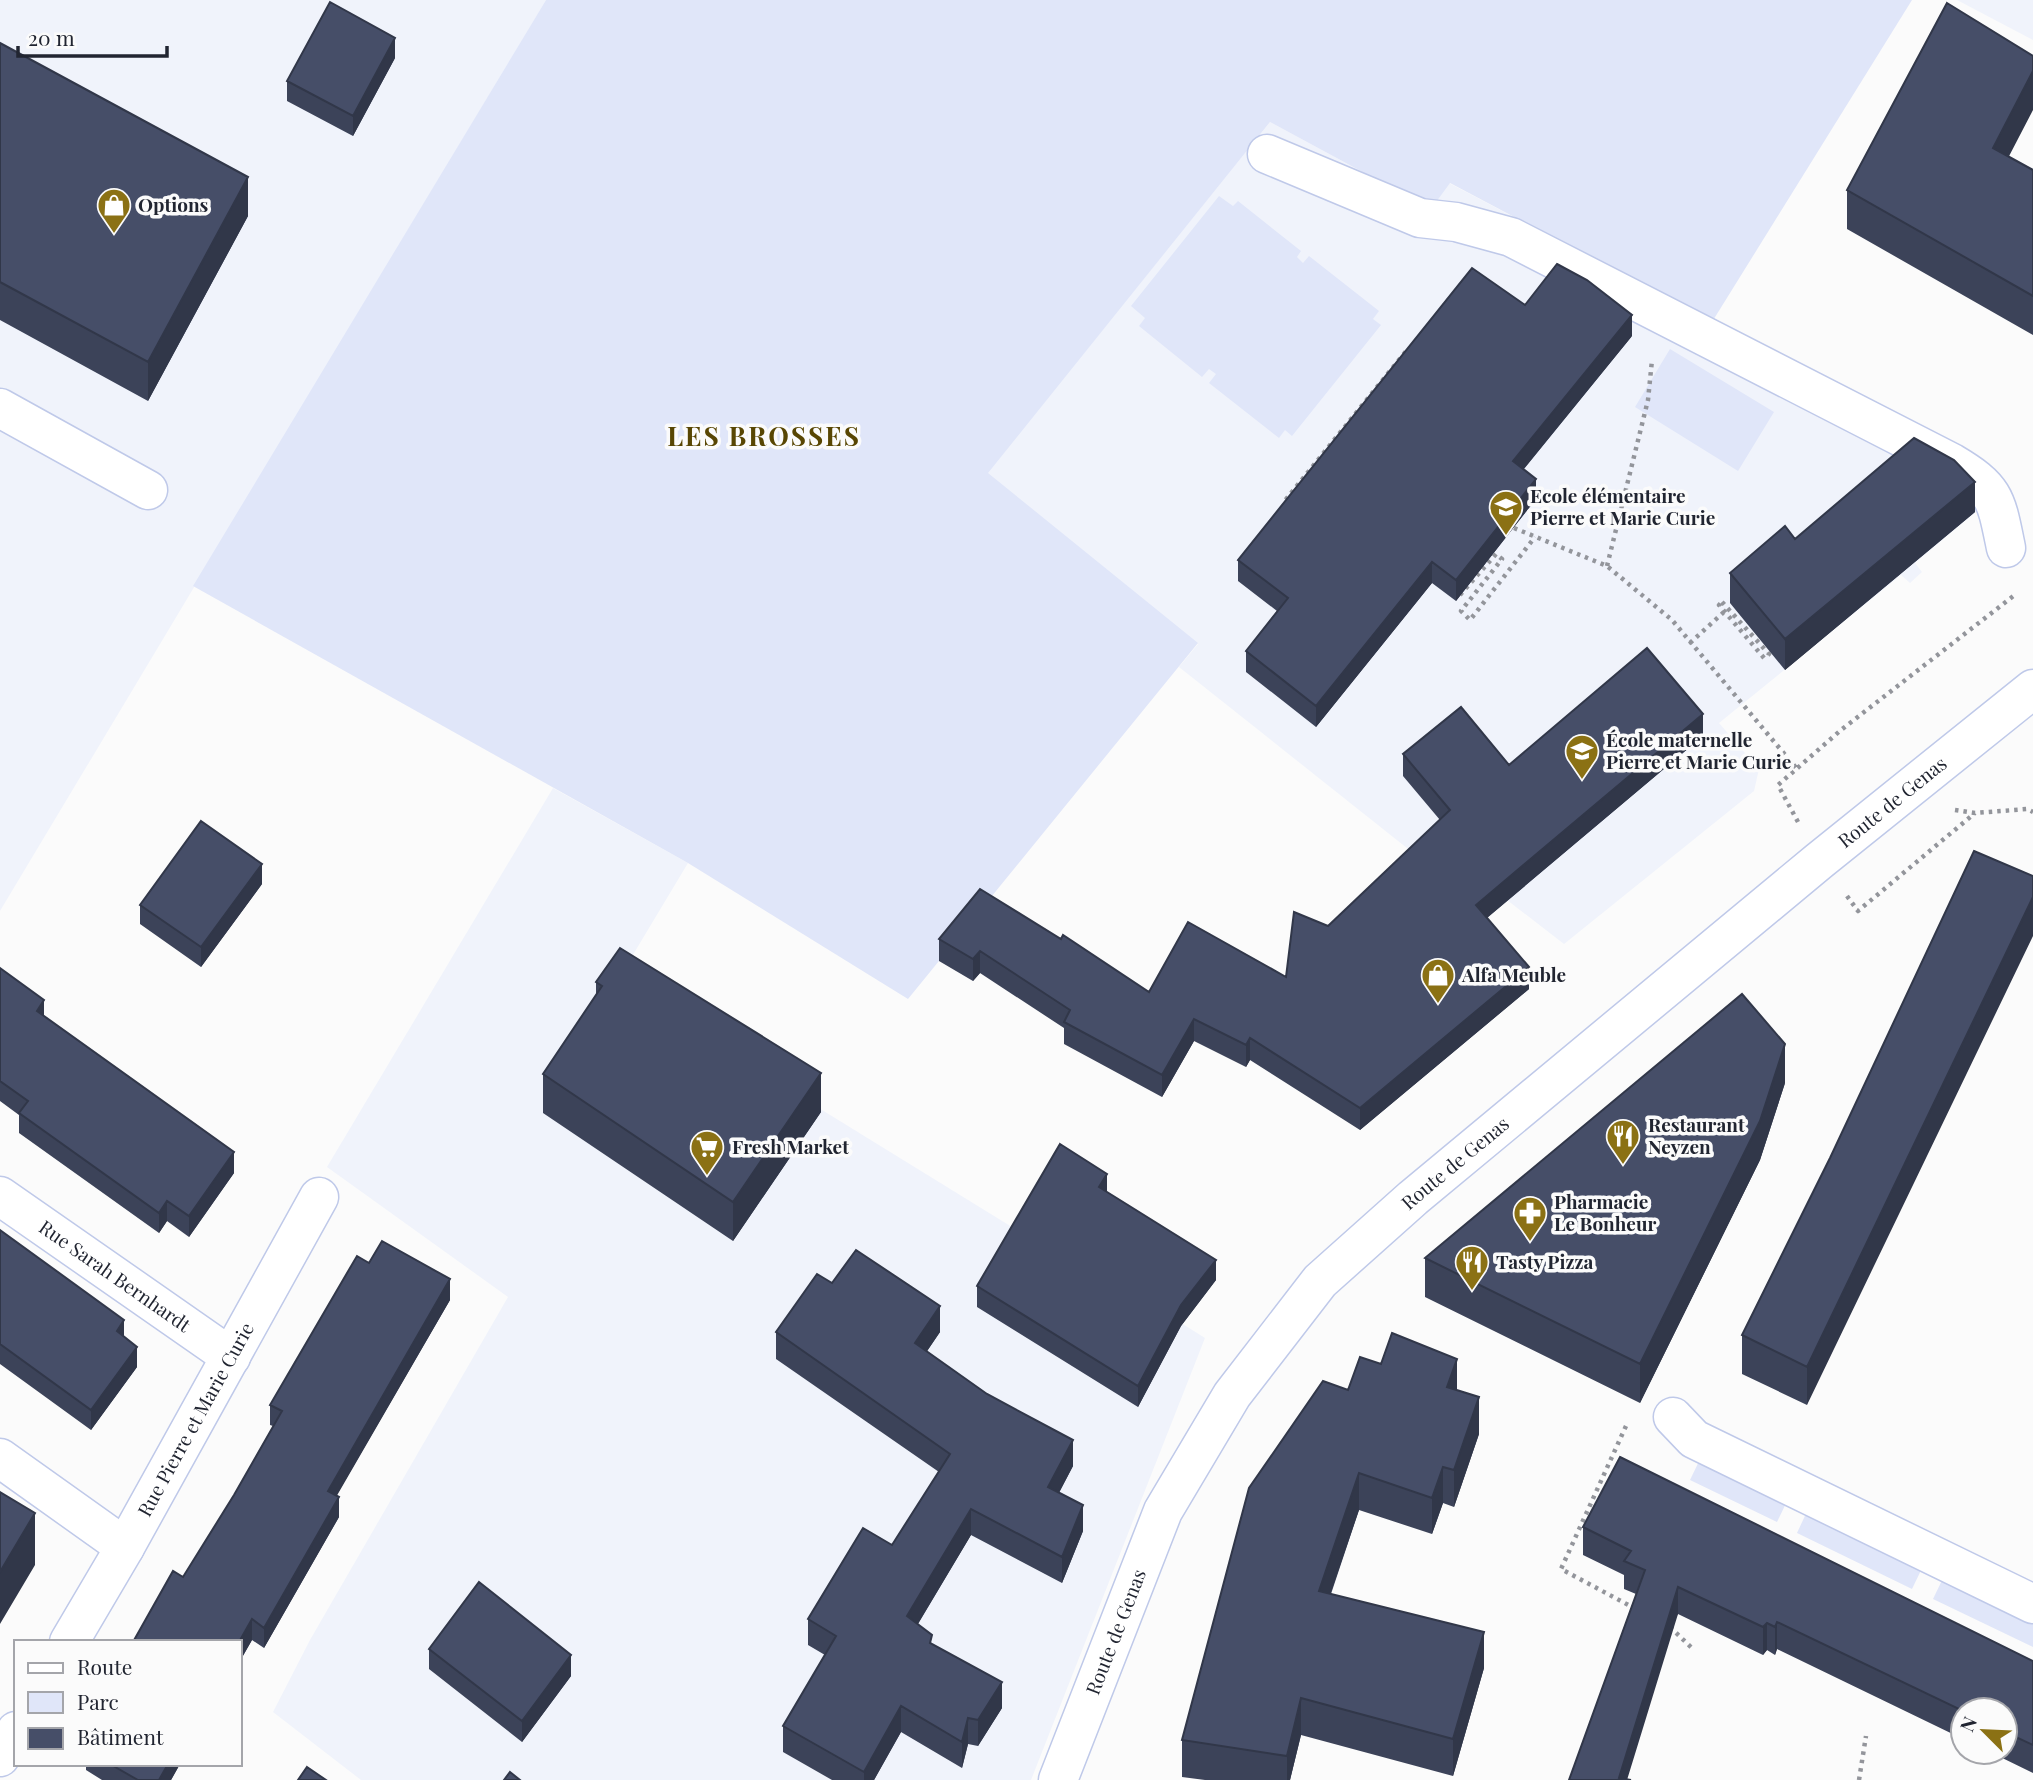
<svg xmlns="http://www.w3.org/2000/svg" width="2033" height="1780" font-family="'Playfair Display',serif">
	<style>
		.built { fill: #f0f3fb }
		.green { fill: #e0e6f9 }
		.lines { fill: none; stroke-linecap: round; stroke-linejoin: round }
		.minor-casing { stroke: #bfc9e9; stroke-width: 41 }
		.major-casing { stroke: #bfc9e9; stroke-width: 41 }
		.path { stroke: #93959b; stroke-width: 4.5; stroke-dasharray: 3.5 5; stroke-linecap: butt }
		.minor { stroke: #fff; stroke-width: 38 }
		.major { stroke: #fff; stroke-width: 38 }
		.wall { fill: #3c4359 }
		.shaded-wall { fill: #313749 }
		.building { fill: #464e68; stroke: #313749; stroke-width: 2 }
		.labels { text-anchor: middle; stroke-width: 7; stroke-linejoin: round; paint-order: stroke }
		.poi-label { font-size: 19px; font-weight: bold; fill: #212531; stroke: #fbfbfb; text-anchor: start }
		.street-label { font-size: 19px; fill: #212531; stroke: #fbfbfb }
		.district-label { font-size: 26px; font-weight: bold; letter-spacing: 2px; fill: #584603; stroke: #fbfbfb }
	</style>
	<rect width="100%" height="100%" fill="#fbfbfb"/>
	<path class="built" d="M 0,0 L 546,0 L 0,911 Z
		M 1957,0 L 2033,0 L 2033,40 Z
		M 1270,122 L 1431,209 L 1449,183 L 1576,250 L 1945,476 L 1977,511 L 1915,563 L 1922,572 L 1910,583 L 1901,575 L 1719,723 L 1759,769 L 1754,791 L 1564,944 L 1507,900 L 1485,910 L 1179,667 L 1198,644 L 987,473 Z
		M 553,788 L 688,863 L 616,983 L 1020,1232 L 1127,1289 L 1205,1338 L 1031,1780 L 361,1780 L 273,1712 L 310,1640 L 508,1297 L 327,1167 Z"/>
	<path class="green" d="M 546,0 L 1912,0 L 1712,322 L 1450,183 L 1431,209 L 1270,122 L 988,473 L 1198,643 L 908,999 L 688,863 L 193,586 Z
		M 1219,196 L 1233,206 L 1238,201 L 1301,251 L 1297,257 L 1303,263 L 1309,256 L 1379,311 L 1373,319 L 1381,325 L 1292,436 L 1285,430 L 1279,438 L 1209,383 L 1216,374 L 1209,369 L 1202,377 L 1139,326 L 1145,318 L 1131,306 Z
		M 1670,349 L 1774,412 L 1738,471 L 1635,407 Z
		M 1703,1453 L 1790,1495 L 1777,1522 L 1690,1480 Z
		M 1810,1505 L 1925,1562 L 1912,1589 L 1797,1533 Z
		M 1946,1572 L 2033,1614 L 2033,1647 L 1933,1599 Z"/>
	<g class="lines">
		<defs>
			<g id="minor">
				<path d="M 1267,154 L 1420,218 L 1456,222 L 1511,237 L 1952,463 C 1996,489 1996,499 2006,548"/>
				<path d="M 0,408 L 148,490"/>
				<path id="s1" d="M 0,1196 L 231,1357"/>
				<path d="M 1673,1417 L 1694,1439 L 2033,1604"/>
				<path d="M 0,1458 L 125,1547"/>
				<path id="s2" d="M 69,1642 L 125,1547 L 319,1197"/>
				<path d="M 0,1757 L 16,1731"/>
			</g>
			<g id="major">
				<path id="s3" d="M 1058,1780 L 1163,1511 L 1232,1395 L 1320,1281 L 1413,1198 L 1819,861 L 2033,689"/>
			</g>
		</defs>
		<use href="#minor" class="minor-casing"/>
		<use href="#major" class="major-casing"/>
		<path class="path" d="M 1286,506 L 1283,503 L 1407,350 L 1410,352
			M 1514,528 L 1607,566 L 1672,620 L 1797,769
			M 1607,566 L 1648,400 L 1652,360
			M 1460,595 L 1496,554 L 1502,559 L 1461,611 L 1470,620 L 1535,537
			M 1722,602 L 1769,654 L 1764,658 L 1719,605 Z
			M 1690,643 L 1725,611
			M 1955,810 L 1975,813 L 2027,809 L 2033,812
			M 1798,822 L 1778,785 L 1841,730 L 2016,594
			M 1847,896 L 1858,911 L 1975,813
			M 1626,1426 L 1561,1569 L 1634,1608
			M 1670,1627 L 1694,1650
			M 1859,1780 L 1866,1736"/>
		<use href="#minor" class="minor"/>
		<use href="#major" class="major"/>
	</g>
	<path class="wall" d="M 0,43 L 248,216 L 148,401 L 0,320 Z
		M 395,58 L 353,136 L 287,101 L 287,81 Z
		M 2009,157 L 2033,170 L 2033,335 L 1847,229 L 1847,190 Z
		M 1632,336 L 1524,469 L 1536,499 L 1456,601 L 1432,583 L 1316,727 L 1246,672 L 1246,651 L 1277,611 L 1238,581 L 1238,560 Z
		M 1975,512 L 1785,670 L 1730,603 L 1730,573 L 1795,539 Z
		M 1703,736 L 1487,918 L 1529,989 L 1360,1130 L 1250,1060 L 1246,1067 L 1194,1041 L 1162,1097 L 1064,1044 L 1064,1028 L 980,973 L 973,981 L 939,961 L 939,939 L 1061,939 L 1149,992 L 1286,977 L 1328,926 L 1440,820 L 1403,776 L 1403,754 L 1509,765 Z
		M 262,884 L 201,967 L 140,924 L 140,905 Z
		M 0,968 L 44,1016 L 234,1173 L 189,1237 L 167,1221 L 159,1233 L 19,1133 L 19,1115 L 0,1101 Z
		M 596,982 L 821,1112 L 733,1241 L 543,1113 L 543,1074 L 596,996 Z
		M 1785,1083 L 1760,1160 L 1640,1403 L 1425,1297 L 1425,1258 Z
		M 1830,1158 L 1807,1405 L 1742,1374 L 1742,1335 Z
		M 1107,1192 L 1216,1280 L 1181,1326 L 1138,1407 L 977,1307 L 977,1286 Z
		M 0,1230 L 124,1337 L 137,1367 L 91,1430 L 0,1364 Z
		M 369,1263 L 450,1300 L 336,1496 L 339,1517 L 264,1648 L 252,1640 L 240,1661 L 240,1642 L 183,1577 L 234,1495 L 273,1426 L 270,1425 L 270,1405 Z
		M 832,1283 L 940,1332 L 927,1351 L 1073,1466 L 1059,1493 L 1083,1531 L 1062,1583 L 971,1535 L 918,1624 L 932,1644 L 1002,1708 L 978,1746 L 968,1744 L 962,1768 L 901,1732 L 874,1780 L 832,1780 L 783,1752 L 783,1726 L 825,1655 L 808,1645 L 808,1619 L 892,1545 L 939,1472 L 776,1359 L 776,1332 Z
		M 1348,1390 L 1457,1390 L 1479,1434 L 1454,1507 L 1443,1503 L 1432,1534 L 1359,1510 L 1331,1594 L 1484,1668 L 1453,1776 L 1301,1735 L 1290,1780 L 1205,1780 L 1182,1777 L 1182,1740 Z
		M 1583,1527 L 2033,1661 L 2033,1773 L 1990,1752 L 2005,1752 L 2005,1710 L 1963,1710 L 1963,1739 L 1777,1649 L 1775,1655 L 1767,1650 L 1763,1655 L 1678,1614 L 1569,1780 L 1636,1594 L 1624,1589 L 1624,1575 L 1583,1555 Z
		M 429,1649 L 571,1676 L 522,1742 L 429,1669 Z
		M 86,1764 L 180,1764 L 171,1780 L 102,1780 L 86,1770 Z"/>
	<path class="shaded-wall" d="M 395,38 L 395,58 L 353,136 L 353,116 Z
		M 2033,71 L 2033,110 L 1993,187 L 1993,148 Z
		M 248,177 L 248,216 L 148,401 L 148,362 Z
		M 1632,315 L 1632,336 L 1513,482 L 1513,461 Z
		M 1536,479 L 1536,499 L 1456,601 L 1456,580 Z
		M 1975,482 L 1975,512 L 1785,670 L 1785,639 Z
		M 1432,562 L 1432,583 L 1316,727 L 1316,706 Z
		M 1703,714 L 1703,736 L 1476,927 L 1476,905 Z
		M 262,864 L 262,884 L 201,967 L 201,947 Z
		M 2033,897 L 2033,936 L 1807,1405 L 1807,1367 Z
		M 980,951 L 980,973 L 973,981 L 973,959 Z
		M 1529,967 L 1529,989 L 1360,1130 L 1360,1108 Z
		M 44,1000 L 44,1020 L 37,1011 Z
		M 1194,1019 L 1194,1041 L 1162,1097 L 1162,1075 Z
		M 1250,1038 L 1250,1060 L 1246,1067 L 1246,1045 Z
		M 1785,1044 L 1785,1083 L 1760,1160 L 1640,1403 L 1640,1364 Z
		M 821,1073 L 821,1112 L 733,1241 L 733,1202 Z
		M 234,1152 L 234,1173 L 189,1237 L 189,1216 Z
		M 1107,1174 L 1107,1195 L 1099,1187 Z
		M 167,1201 L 167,1221 L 159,1233 L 159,1213 Z
		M 1216,1260 L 1216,1280 L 1181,1326 L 1138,1407 L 1138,1386 L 1181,1305 Z
		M 450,1279 L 450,1300 L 328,1511 L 328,1491 Z
		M 940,1306 L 940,1332 L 915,1369 L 915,1343 Z
		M 124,1320 L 124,1340 L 117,1331 Z
		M 137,1347 L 137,1367 L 91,1430 L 91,1410 Z
		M 1457,1359 L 1457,1395 L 1447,1387 Z
		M 1479,1397 L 1479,1434 L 1454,1507 L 1454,1470 Z
		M 1073,1440 L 1073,1466 L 1048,1513 L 1048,1487 Z
		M 1443,1467 L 1443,1503 L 1432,1534 L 1432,1498 Z
		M 1359,1473 L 1359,1510 L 1319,1627 L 1319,1591 Z
		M 339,1497 L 339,1517 L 264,1648 L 264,1628 Z
		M 1083,1505 L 1083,1531 L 1062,1583 L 1062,1557 Z
		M 971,1509 L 971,1535 L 907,1642 L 907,1616 Z
		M 35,1513 L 35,1565 L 0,1624 L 0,1572 Z
		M 1678,1587 L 1678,1614 L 1627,1780 L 1619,1778 Z
		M 252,1619 L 252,1640 L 240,1661 L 239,1642 Z
		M 1777,1622 L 1777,1649 L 1775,1655 L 1775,1627 Z
		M 1767,1623 L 1767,1650 L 1763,1655 L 1763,1627 Z
		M 1484,1632 L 1484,1668 L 1453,1776 L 1453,1739 Z
		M 571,1655 L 571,1676 L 522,1742 L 522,1721 Z
		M 1002,1682 L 1002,1708 L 978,1746 L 978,1720 Z
		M 1301,1698 L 1301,1735 L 1290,1780 L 1287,1780 L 1287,1756 Z
		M 901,1706 L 901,1732 L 874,1780 L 864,1780 L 864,1772 Z
		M 968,1718 L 968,1744 L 962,1768 L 962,1742 Z
		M 168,1764 L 180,1764 L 171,1780 L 159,1780 Z"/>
	<path class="building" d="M 330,2 L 395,38 L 353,116 L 287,81 Z
		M 1947,3 L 2033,56 L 2033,71 L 1993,148 L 2033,170 L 2033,296 L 1847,190 Z
		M 0,43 L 248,177 L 148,362 L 0,282 Z
		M 1557,264 L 1587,280 L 1632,315 L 1513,461 L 1536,479 L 1456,580 L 1432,562 L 1316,706 L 1246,651 L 1288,598 L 1238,560 L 1472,268 L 1525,305 Z
		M 1914,438 L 1954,460 L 1975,482 L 1785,639 L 1730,573 L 1785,526 L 1795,539 Z
		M 1647,648 L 1703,714 L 1476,905 L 1529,967 L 1360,1108 L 1250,1038 L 1246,1045 L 1194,1019 L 1162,1075 L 1064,1022 L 1070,1010 L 980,951 L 973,959 L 939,939 L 980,889 L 1061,939 L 1063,935 L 1149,992 L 1188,922 L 1286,977 L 1294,912 L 1328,926 L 1450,810 L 1403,754 L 1461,707 L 1509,765 Z
		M 201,821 L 262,864 L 201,947 L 140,905 Z
		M 1974,851 L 2033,876 L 2033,897 L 1807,1367 L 1742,1335 L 1830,1158 Z
		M 620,948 L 821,1073 L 733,1202 L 543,1074 L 602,986 L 596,982 Z
		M 0,968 L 44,1000 L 37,1011 L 234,1152 L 189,1216 L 167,1201 L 159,1213 L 19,1113 L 28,1101 L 0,1081 Z
		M 1742,994 L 1785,1044 L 1760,1121 L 1640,1364 L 1425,1258 Z
		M 1060,1144 L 1107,1174 L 1099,1187 L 1216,1260 L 1181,1305 L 1138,1386 L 977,1286 Z
		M 0,1230 L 124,1320 L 117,1331 L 137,1347 L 91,1410 L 0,1344 Z
		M 382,1241 L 450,1279 L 328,1491 L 339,1497 L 264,1628 L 252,1619 L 239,1642 L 133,1642 L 173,1571 L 183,1577 L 234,1495 L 282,1411 L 270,1405 L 357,1256 L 369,1263 Z
		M 856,1250 L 940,1306 L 915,1343 L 987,1394 L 1073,1440 L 1048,1487 L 1083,1505 L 1062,1557 L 971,1509 L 907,1616 L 932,1635 L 930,1643 L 1002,1682 L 978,1720 L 968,1718 L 962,1742 L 901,1706 L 864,1772 L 783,1726 L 836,1636 L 808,1619 L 863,1528 L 892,1545 L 950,1454 L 776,1332 L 817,1274 L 832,1283 Z
		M 1392,1333 L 1457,1359 L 1447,1387 L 1479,1397 L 1454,1470 L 1443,1467 L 1432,1498 L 1359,1473 L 1319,1591 L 1484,1632 L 1453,1739 L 1301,1698 L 1287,1756 L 1182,1740 L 1249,1488 L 1323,1381 L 1348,1390 L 1360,1357 L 1381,1364 Z
		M 1620,1457 L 2033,1661 L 2033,1745 L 2005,1732 L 2005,1710 L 1963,1710 L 1963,1711 L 1777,1622 L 1775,1627 L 1767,1623 L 1763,1627 L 1678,1587 L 1619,1778 L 1631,1780 L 1569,1780 L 1645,1570 L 1624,1561 L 1631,1551 L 1583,1527 Z
		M 0,1492 L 35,1513 L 0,1572 Z
		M 479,1582 L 571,1655 L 522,1721 L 429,1649 Z
		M 110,1764 L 168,1764 L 159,1780 L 138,1780 Z
		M 307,1767 L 326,1780 L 298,1780 Z
		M 510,1772 L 520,1780 L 504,1780 Z"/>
	<defs>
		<symbol id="shop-pin" viewBox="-11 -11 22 30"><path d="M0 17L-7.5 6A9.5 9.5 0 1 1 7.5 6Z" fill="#8b7114" stroke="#fbfbfb"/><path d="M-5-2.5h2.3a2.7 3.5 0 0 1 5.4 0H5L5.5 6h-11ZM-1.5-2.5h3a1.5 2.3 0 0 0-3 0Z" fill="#fff"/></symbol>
		<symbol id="school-pin" viewBox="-11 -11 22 30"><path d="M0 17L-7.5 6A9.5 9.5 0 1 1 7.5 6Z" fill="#8b7114" stroke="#fbfbfb"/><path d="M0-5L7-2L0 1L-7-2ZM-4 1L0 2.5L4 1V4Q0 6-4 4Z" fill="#fff"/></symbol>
		<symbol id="restaurant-pin" viewBox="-11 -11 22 30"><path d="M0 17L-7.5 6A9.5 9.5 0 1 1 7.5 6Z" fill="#8b7114" stroke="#fbfbfb"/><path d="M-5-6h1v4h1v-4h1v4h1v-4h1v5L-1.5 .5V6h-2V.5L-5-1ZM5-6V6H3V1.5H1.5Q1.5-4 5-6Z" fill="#fff"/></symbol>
		<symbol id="supermarket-pin" viewBox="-11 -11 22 30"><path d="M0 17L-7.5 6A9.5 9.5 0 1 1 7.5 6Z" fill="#8b7114" stroke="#fbfbfb"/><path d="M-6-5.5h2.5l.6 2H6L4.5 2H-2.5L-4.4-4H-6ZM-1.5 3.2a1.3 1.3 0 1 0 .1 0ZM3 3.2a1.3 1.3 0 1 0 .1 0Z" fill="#fff"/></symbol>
		<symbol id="pharmacy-pin" viewBox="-11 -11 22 30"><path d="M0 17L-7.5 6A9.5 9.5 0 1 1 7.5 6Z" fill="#8b7114" stroke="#fbfbfb"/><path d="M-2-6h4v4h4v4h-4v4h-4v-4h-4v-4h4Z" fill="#fff"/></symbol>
	</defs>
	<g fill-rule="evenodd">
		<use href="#shop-pin" x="95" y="186" width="38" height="52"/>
		<use href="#school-pin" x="1487" y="488" width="38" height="52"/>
		<use href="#school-pin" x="1563" y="732" width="38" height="52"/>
		<use href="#shop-pin" x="1419" y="956" width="38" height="52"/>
		<use href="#restaurant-pin" x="1604" y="1117" width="38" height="52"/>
		<use href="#supermarket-pin" x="688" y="1128" width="38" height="52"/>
		<use href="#pharmacy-pin" x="1511" y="1194" width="38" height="52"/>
		<use href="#restaurant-pin" x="1453" y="1243" width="38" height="52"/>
	</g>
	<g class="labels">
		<g class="poi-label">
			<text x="138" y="212">Options</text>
			<text x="1530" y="503">Ecole élémentaire<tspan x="1530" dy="22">Pierre et Marie Curie</tspan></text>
			<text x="1606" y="747">École maternelle<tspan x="1606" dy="22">Pierre et Marie Curie</tspan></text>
			<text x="1462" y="982">Alfa Meuble</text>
			<text x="1648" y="1132">Restaurant<tspan x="1648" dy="22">Neyzen</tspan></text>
			<text x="732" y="1154">Fresh Market</text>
			<text x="1554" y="1209">Pharmacie<tspan x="1554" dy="22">Le Bonheur</tspan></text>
			<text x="1496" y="1269">Tasty Pizza</text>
		</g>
		<g class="street-label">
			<text dy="7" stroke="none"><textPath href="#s3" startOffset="1314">Route de Genas</textPath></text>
			<text dy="7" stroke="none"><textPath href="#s3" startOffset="747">Route de Genas</textPath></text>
			<text dy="7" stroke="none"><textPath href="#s1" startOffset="140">Rue Sarah Bernhardt</textPath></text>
			<text dy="7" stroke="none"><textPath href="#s2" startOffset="256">Rue Pierre et Marie Curie</textPath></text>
			<text dy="7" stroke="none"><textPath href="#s3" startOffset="159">Route de Genas</textPath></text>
		</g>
		<g class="district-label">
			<text x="764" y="446">LES BROSSES</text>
		</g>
	</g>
	<rect x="14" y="1640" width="228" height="126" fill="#fbfbfb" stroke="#a4a5aa" stroke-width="2"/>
	<rect x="28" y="1663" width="35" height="10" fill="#ffffff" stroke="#a4a5aa" stroke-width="2"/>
	<text x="77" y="1675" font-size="21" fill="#212531">Route</text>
	<rect x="28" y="1692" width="35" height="21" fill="#e0e6f9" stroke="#a4a5aa" stroke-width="2"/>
	<text x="77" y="1710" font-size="21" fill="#212531">Parc</text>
	<rect x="28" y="1728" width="35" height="21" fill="#464e68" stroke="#a4a5aa" stroke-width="2"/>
	<text x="77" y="1745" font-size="21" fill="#212531">Bâtiment</text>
	<g transform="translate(1984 1731) rotate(294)"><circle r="33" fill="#fbfbfb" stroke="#a4a5aa" stroke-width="2"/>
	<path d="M0-5L12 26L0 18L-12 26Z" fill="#8b7114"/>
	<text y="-10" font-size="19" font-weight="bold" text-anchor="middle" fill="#212531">N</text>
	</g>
	<path d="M18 46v10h149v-10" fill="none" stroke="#212531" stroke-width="3.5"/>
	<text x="28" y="46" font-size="21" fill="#212531" stroke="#fbfbfb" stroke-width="5" paint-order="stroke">20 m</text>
</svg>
